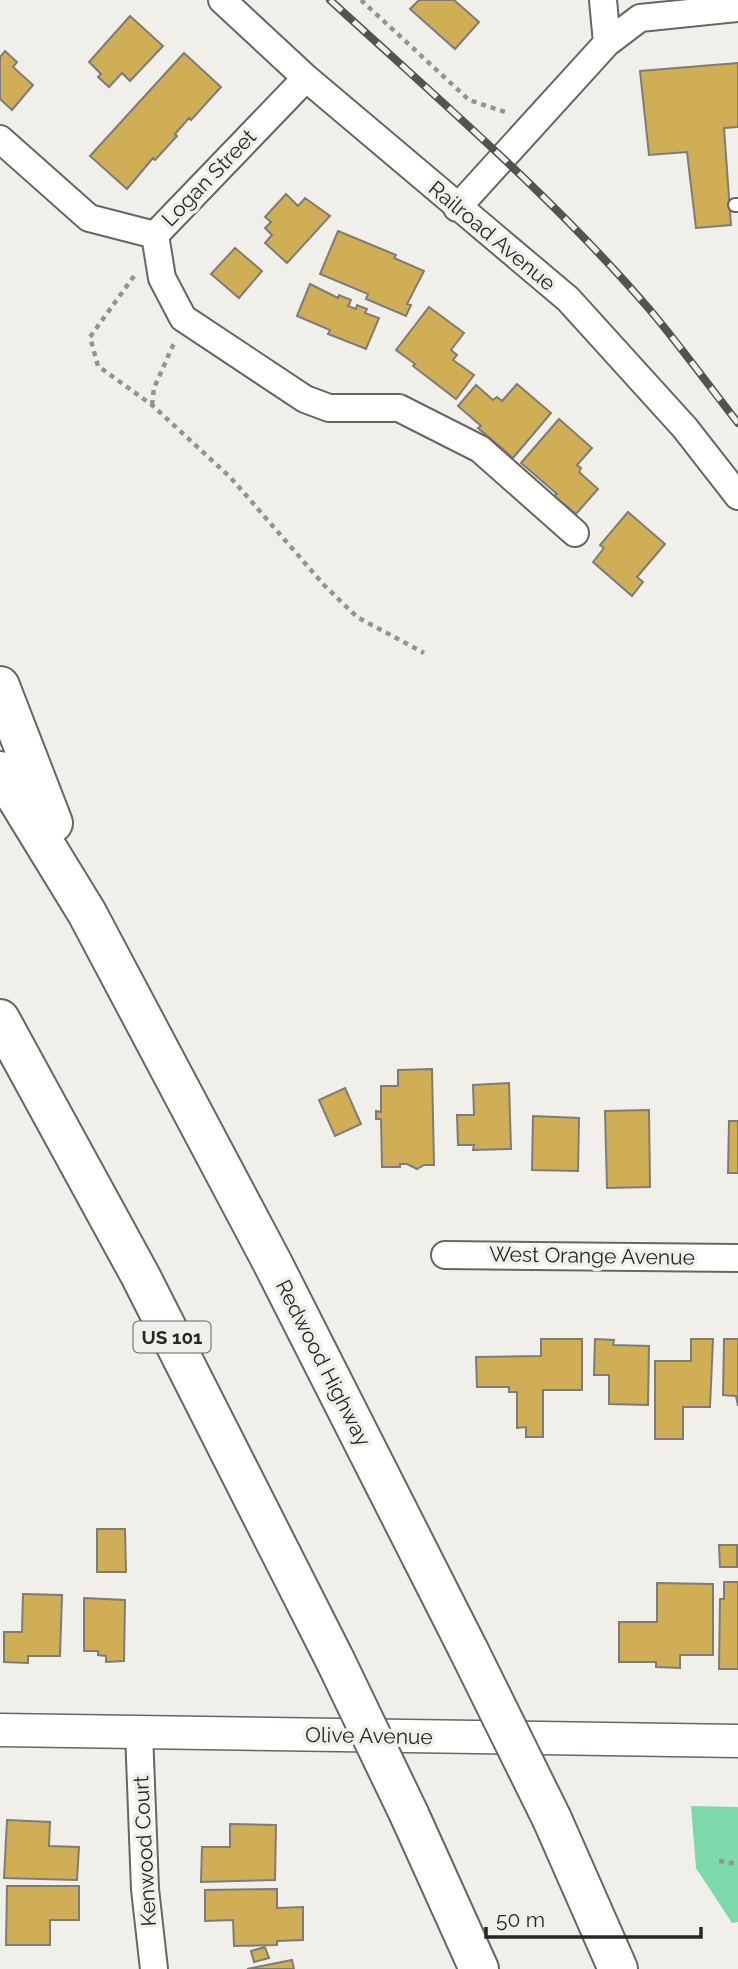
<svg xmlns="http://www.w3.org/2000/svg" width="738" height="1969" font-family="Raleway,sans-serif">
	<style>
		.green { fill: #7dd9a9 }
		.building { fill: #cfae56; stroke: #7e7c77; stroke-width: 2 }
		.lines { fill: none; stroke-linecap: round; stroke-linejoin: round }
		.service-casing { stroke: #686662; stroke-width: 16 }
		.minor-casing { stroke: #686662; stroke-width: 30 }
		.tertiary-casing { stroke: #686662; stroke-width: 35 }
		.motorway-casing { stroke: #686662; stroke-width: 42 }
		.path { stroke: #94938f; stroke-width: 4.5; stroke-dasharray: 5 5; stroke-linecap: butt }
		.service { stroke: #fff; stroke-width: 12 }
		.minor { stroke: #fff; stroke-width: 26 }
		.tertiary { stroke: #fff; stroke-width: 32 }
		.motorway { stroke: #fff; stroke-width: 38 }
		.rail-casing { stroke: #555351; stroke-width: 8 }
		.rail { stroke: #f1efe9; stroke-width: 5; stroke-dasharray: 16; stroke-linecap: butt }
		.motorway-bridge-casing { stroke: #686662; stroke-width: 42; stroke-linecap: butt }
		.motorway-bridge { stroke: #fff; stroke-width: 38 }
		.labels { text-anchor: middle; stroke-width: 7; stroke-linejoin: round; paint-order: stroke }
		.shield { fill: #f1efe9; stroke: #646360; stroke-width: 2 }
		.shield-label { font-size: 19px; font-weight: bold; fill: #282725 }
		.street-label { font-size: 21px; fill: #282725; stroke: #f1efe9 }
	</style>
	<rect width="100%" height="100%" fill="#f1efe9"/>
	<path class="green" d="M 691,1806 L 738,1807 L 738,1922 L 732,1923 L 696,1868 Z"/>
	<path class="building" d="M 419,0 L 454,0 L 479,22 L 455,49 L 410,9 Z
		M 130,16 L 163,46 L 130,81 L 122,73 L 109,87 L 98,77 L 101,74 L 89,62 Z
		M 5,51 L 17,62 L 13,67 L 33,85 L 12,110 L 0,99 L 0,57 Z
		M 184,53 L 221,87 L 191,120 L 189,118 L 175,134 L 177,136 L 155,160 L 153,158 L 127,189 L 90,156 Z
		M 738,63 L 738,127 L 724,128 L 731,225 L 696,228 L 687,152 L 649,155 L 640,71 Z
		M 286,194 L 298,206 L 305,198 L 330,216 L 287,263 L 265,243 L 272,235 L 265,228 L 271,222 L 265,217 Z
		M 338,231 L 396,255 L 394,258 L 424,271 L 407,304 L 411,305 L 406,316 L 366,299 L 368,294 L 320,274 Z
		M 235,248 L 262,271 L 239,298 L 211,274 Z
		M 310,284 L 338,298 L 339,295 L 351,300 L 348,306 L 356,309 L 357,305 L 367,309 L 365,313 L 379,318 L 366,349 L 328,334 L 330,330 L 297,316 Z
		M 429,307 L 464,333 L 451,350 L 457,355 L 453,360 L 474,375 L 456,399 L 413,366 L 415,364 L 396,350 Z
		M 517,384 L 551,413 L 513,458 L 478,428 L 481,426 L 458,406 L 476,385 L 493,400 L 497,397 L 502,401 Z
		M 559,419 L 592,448 L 577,465 L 581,468 L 579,472 L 598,489 L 576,514 L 554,496 L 557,494 L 521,463 Z
		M 628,512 L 665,544 L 637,577 L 643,582 L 632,596 L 593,562 L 604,548 L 600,545 Z
		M 432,1069 L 434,1165 L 424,1165 L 417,1169 L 407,1164 L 400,1164 L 400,1167 L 382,1167 L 381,1119 L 376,1119 L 376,1111 L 381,1112 L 381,1086 L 398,1086 L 398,1070 Z
		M 509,1083 L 511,1149 L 473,1150 L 474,1145 L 458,1145 L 457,1115 L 474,1115 L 473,1085 Z
		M 345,1088 L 361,1124 L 335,1136 L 319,1100 Z
		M 649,1110 L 650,1187 L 607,1188 L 605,1111 Z
		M 533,1116 L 579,1118 L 578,1171 L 532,1170 Z
		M 729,1121 L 738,1121 L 738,1173 L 728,1173 Z
		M 541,1339 L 582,1339 L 582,1390 L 543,1390 L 543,1437 L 526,1437 L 526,1427 L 517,1428 L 517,1392 L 509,1392 L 509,1387 L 477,1387 L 476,1357 L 541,1356 Z
		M 595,1339 L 614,1340 L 613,1345 L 649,1346 L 648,1405 L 609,1404 L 609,1375 L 594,1375 Z
		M 691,1339 L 713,1339 L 710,1407 L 683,1407 L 683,1439 L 655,1439 L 655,1361 L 691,1361 Z
		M 724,1339 L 738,1339 L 738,1406 L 736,1396 L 723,1395 Z
		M 97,1529 L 125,1529 L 126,1572 L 97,1572 Z
		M 719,1545 L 737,1545 L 737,1567 L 720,1567 Z
		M 724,1582 L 738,1582 L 738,1669 L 719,1669 L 720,1599 L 724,1599 Z
		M 657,1583 L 713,1584 L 713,1655 L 680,1655 L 680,1668 L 656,1667 L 656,1662 L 619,1662 L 619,1622 L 657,1622 Z
		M 23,1594 L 62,1595 L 60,1656 L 28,1656 L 28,1663 L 4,1662 L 4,1632 L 22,1632 Z
		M 84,1598 L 125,1600 L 124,1661 L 106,1662 L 106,1656 L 98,1655 L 98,1651 L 84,1651 Z
		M 7,1820 L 50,1822 L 49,1846 L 79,1847 L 77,1880 L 4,1878 Z
		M 230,1824 L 276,1825 L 275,1880 L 201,1882 L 202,1847 L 230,1847 Z
		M 7,1886 L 79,1886 L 79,1920 L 50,1920 L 50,1945 L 6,1945 Z
		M 277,1889 L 277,1908 L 303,1907 L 303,1940 L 277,1941 L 277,1945 L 234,1946 L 233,1920 L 205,1921 L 205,1890 Z
		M 265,1947 L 269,1958 L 254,1962 L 251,1951 Z
		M 292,1960 L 294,1969 L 247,1969 Z"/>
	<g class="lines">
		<defs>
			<path id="service" d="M 735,205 L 738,205"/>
			<path id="minor" d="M 222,0 L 306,78 L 568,299 L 685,428 L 738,496
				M 603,0 L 607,43
				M 0,139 L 89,218 L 155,235
				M 457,208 L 607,43 L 640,18 L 738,8
				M 155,235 L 162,278 L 183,318 L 305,399 L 329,408 L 399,408 L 480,449 L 575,533
				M 155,235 L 306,78
				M 445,1255 L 738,1258
				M 139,1732 L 145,1889 L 154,1969"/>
			<path id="tertiary" d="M 0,1730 L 738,1741"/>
			<path id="motorway" d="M 0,686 L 53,823
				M 0,771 L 87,913 L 272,1262 L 469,1651
				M 0,1019 L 140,1275 L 335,1660
				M 409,1814 L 479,1969
				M 552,1819 L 618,1969"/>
		</defs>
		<use href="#service" class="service-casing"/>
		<use href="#minor" class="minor-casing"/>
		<use href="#tertiary" class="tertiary-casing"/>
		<use href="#motorway" class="motorway-casing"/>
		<path class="path" d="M 361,0 L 469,100 L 508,113
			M 134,276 L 90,337 L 98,366 L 152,405 L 231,478 L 324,585 L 357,617 L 424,653
			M 152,405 L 154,388 L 174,343
			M 719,1861 L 738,1864"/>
		<use href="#service" class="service"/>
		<use href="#minor" class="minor"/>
		<use href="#tertiary" class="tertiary"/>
		<use href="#motorway" class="motorway"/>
		<defs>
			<path id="rail" d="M 330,0 C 439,100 554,198 650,310 C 681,347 709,386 738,423"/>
		</defs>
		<use href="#rail" class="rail-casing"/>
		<use href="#rail" class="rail"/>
		<defs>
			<path id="motorway-bridge" d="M 469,1651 L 552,1819
				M 335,1660 L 409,1814"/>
		</defs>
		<use href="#motorway-bridge" class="motorway-bridge-casing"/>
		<use href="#motorway-bridge" class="motorway-bridge"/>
	</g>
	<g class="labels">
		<rect class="shield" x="133.5" y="1321.5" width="77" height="31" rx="5"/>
		<g class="shield-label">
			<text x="172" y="1344">US 101</text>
		</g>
		<g class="street-label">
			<text transform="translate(209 178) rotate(-46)" y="7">Logan Street</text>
			<text transform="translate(492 236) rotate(40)" y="7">Railroad Avenue</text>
			<text transform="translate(592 1256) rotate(1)" y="7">West Orange Avenue</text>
			<text transform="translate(323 1363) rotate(63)" y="7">Redwood Highway</text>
			<text transform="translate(369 1736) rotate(1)" y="7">Olive Avenue</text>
			<text transform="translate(145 1851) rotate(-93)" y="7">Kenwood Court</text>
		</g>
	</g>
	<path d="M486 1927v10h215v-10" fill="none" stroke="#282725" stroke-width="3.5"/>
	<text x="496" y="1927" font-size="21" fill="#282725" stroke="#f1efe9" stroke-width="5" paint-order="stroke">50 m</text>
</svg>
